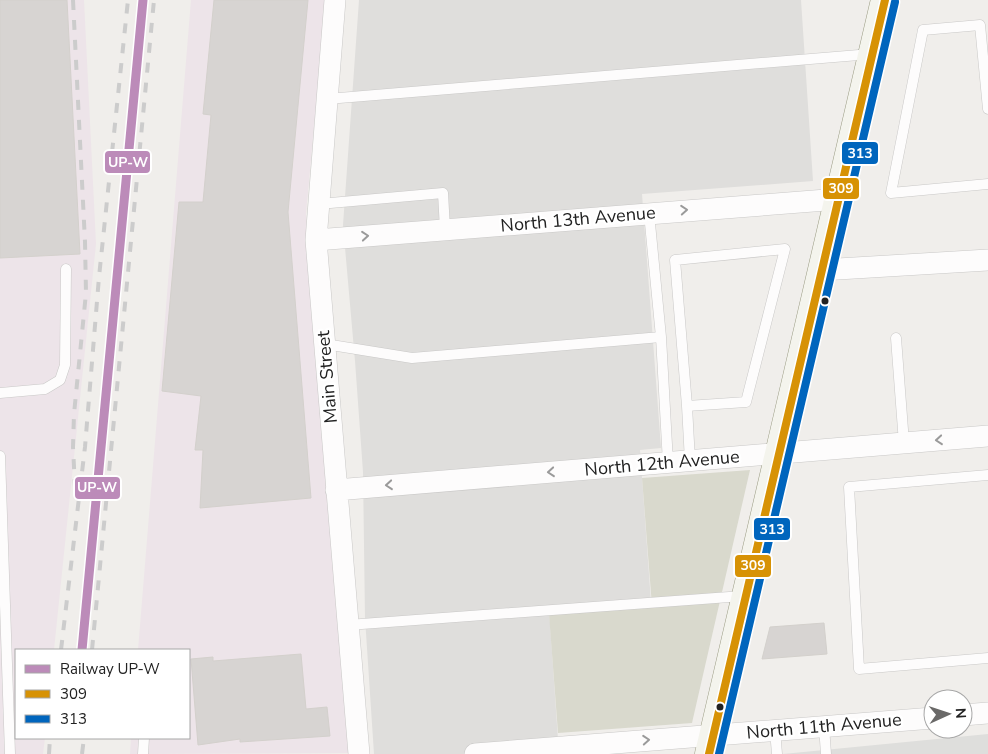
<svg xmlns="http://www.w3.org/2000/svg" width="988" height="754" font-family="'Nunito Sans',sans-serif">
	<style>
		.residential { fill: #dfdedc }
		.industrial { fill: #ede4e9 }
		.religious { fill: #dededc }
		.construction { fill: #d9d9cd }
		.building { fill: #d7d4d2; stroke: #d3d0cc }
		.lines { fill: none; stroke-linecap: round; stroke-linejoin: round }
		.service-casing { stroke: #c9c8c7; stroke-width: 11 }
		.minor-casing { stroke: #c9c8c7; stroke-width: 22 }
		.secondary-casing { stroke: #999a82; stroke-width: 29 }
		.service { stroke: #fdfcfc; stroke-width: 10 }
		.minor { stroke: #fdfcfc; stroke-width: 21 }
		.secondary { stroke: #f4f4ed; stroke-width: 28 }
		.rail { stroke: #ccc; stroke-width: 4; stroke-dasharray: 10 10; stroke-linecap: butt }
		.bus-1-casing { stroke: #fff; stroke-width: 11 }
		.bus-2-casing { stroke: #fff; stroke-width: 11 }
		.bus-1 { stroke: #d79205; stroke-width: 8 }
		.bus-2 { stroke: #0065bd; stroke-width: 8 }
		.rail-1-casing { stroke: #fff; stroke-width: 12 }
		.rail-1 { stroke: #bc8bb9; stroke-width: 9 }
		.oneway { stroke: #9a9a9a }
		.bus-dot { fill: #222; stroke: #fff; stroke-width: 2 }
		.labels { text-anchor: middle; stroke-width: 5; stroke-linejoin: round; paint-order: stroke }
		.street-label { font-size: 18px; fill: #222; stroke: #fff }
		.line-badge { stroke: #fff; stroke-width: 2 }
		.badge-label { font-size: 14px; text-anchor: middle; font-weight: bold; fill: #fff }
	</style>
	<rect width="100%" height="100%" fill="#f0eeeb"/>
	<path class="residential" d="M 359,0 L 801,0 L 813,181 L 642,194 L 661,448 L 640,450 L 651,602 L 549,609 L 559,754 L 374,754 L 365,618 L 363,472 L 355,361 L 343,225 Z"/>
	<path class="industrial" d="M 0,0 L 84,0 L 96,244 L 54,650 L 16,650 L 16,738 L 45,738 L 43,754 L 0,754 Z
		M 191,0 L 326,0 L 306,213 L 351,753 L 130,754 L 131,738 L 189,738 L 189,650 L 138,650 Z"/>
	<path class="religious" d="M 988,734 L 988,754 L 783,754 Z"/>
	<path class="construction" d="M 750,470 L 692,723 L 558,733 L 549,614 L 652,606 L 642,478 Z"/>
	<path class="building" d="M 0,0 L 67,0 L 80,254 L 0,258 Z
		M 214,0 L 308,0 L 288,212 L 311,498 L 200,508 L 203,450 L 195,450 L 201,396 L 162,391 L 179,202 L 203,202 L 211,115 L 203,114 Z
		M 824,623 L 827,654 L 762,659 L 770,627 Z
		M 301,654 L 306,709 L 327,707 L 330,736 L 240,742 L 240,739 L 198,745 L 191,659 L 213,657 L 213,661 Z"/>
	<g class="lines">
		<defs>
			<path id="service" d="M 327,99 L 871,54
				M 988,109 L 980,25 L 923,30 L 891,193 L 988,184
				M 319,204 L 443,193 L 445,229
				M 649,213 L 661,337
				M 896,338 L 904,443
				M 325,344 L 412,358 L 661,337 L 668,463
				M 0,393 L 45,389 L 60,380 L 65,365 L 66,269
				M 687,406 L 675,260 L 785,249 L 746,402 L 687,406 L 690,461
				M 0,456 L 10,754
				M 988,475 L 849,487 L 859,669 L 988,658
				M 348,625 L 743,596
				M 824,726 L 826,754
				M 775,730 L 777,754
				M 143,754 L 144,738"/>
			<path id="minor" d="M 335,0 L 316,240 L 359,754
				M 316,240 L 839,199
				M 821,270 L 988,260
				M 336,490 L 988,436
				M 963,715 L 988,713
				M 475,754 L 933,718"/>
			<path id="secondary" d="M 709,754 L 885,0"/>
		</defs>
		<use href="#service" class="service-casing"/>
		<use href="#minor" class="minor-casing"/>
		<use href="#secondary" class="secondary-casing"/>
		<use href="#service" class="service"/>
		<use href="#minor" class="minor"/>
		<use href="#secondary" class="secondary"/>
		<path class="rail" d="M 73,0 L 85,242 L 86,293 L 74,414 L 73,447 L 75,487
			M 61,650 L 85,447 L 99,277 L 128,0
			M 92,650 L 154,0
			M 49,754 L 50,738
			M 82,754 L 84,738"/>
		<defs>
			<path id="bus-1" d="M 709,754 L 885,0"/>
			<path id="bus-2" d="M 719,754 L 895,2"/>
		</defs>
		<use href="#bus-1" class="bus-1-casing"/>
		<use href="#bus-2" class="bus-2-casing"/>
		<use href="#bus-1" class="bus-1"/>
		<use href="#bus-2" class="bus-2"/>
		<defs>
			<path id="rail-1" d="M 82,650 L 143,0"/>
		</defs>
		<use href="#rail-1" class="rail-1-casing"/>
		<use href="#rail-1" class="rail-1"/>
	</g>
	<defs><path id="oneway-chevron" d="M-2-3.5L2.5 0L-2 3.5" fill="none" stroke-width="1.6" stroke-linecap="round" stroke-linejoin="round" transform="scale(1.25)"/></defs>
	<g class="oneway">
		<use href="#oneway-chevron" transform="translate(684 210) rotate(-4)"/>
		<use href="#oneway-chevron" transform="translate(365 236) rotate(-5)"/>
		<use href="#oneway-chevron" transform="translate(939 440) rotate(175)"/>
		<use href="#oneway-chevron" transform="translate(551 472) rotate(175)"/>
		<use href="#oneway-chevron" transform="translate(389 485) rotate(175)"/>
		<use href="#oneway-chevron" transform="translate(646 740) rotate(-4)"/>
	</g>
	<g class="bus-dot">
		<circle cx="825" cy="301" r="4.5"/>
		<circle cx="720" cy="707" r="4.5"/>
	</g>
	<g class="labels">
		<g class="street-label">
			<text transform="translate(578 219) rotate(-5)" y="6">North 13th Avenue</text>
			<text transform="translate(327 377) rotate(-95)" y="6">Main Street</text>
			<text transform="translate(662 463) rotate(-5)" y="6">North 12th Avenue</text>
			<text transform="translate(824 726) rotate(-5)" y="6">North 11th Avenue</text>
		</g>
	</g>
	<g class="line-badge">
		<rect x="841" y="141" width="38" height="24" rx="5" fill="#0065bd"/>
		<rect x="104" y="150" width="47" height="24" rx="5" fill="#bc8bb9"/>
		<rect x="822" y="177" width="38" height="23" rx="5" fill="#d79205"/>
		<rect x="74" y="476" width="47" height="24" rx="5" fill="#bc8bb9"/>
		<rect x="753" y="517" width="38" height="24" rx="5" fill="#0065bd"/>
		<rect x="734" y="554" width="38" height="24" rx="5" fill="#d79205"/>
	</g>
	<g class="badge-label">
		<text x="860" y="158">313</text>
		<text x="128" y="167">UP-W</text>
		<text x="841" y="193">309</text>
		<text x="97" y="492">UP-W</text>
		<text x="772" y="534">313</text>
		<text x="753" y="570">309</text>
	</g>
	<rect x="15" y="649" width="175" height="90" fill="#ffffff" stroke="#a7a7a7"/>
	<rect x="25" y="665" width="25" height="8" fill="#bc8bb9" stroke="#a7a7a7"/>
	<text x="60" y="674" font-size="15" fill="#222222">Railway UP-W</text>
	<rect x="25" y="690" width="25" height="8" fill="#d79205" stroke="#a7a7a7"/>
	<text x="60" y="699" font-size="15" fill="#222222">309</text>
	<rect x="25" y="715" width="25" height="8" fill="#0065bd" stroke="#a7a7a7"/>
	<text x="60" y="724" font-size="15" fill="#222222">313</text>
	<g transform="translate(948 714) rotate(87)"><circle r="24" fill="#ffffff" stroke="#a7a7a7"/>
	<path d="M0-4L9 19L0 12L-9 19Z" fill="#6a6968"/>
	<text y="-8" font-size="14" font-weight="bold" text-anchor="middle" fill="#222222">N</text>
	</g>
</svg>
